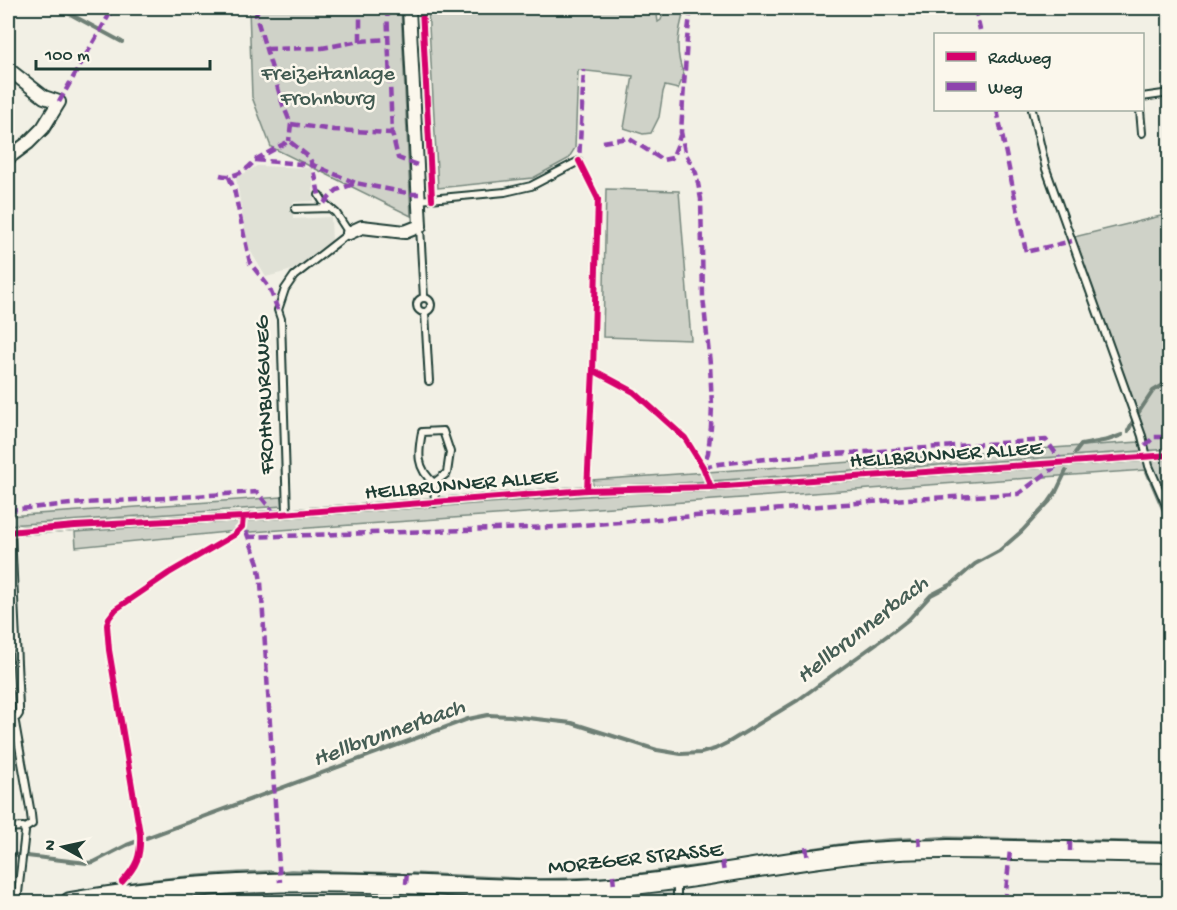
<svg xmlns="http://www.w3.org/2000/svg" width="1177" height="910" font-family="'Gochi Hand',sans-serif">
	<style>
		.built { fill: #e0e1d6 }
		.green { fill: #cfd2c8; stroke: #77887e; stroke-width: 1.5 }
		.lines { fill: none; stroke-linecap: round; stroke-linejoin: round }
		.stream { stroke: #6e7f75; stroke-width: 4 }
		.lane-casing { stroke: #1f3d34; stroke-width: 10 }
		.street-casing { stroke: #1f3d34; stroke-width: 16 }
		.secondary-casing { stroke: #1f3d34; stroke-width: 22 }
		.lane { stroke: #fbf7ec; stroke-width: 6 }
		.street { stroke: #fbf7ec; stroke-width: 12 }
		.secondary { stroke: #fbf7ec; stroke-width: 18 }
		.quiet { stroke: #8e44ad; stroke-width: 4.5; stroke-dasharray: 9 4.5; stroke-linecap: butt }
		.cycleway-casing { stroke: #fbf7ec; stroke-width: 10 }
		.cycleway { stroke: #d6006c; stroke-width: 6 }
		.labels { text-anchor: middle; stroke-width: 5; stroke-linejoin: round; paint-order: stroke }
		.park-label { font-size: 22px; fill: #425b52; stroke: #fbf7ec }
		.street-label { font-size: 22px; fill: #1f3d34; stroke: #fbf7ec }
		.water-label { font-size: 24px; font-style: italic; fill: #465e55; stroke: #fbf7ec }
	</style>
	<rect width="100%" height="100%" fill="#f2f0e5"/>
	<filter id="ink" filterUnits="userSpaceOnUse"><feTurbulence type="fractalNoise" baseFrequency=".0167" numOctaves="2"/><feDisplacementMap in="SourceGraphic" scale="12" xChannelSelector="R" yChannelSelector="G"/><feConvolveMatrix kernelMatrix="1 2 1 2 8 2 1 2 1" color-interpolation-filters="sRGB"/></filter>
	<g filter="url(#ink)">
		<path class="built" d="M 257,166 L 312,168 L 314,201 L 293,202 L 293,219 L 331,217 L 332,243 L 292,270 L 266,277 L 248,247 L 236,178 Z"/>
		<path class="green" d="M 249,8 L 401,8 L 411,216 L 271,147 L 252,97 Z
			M 428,8 L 656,8 L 658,22 L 661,20 L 665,8 L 685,8 C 678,32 674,51 684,75 L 678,89 L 665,86 L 663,92 L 659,117 L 651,133 L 643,134 L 624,128 L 633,76 L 578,70 L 575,148 L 568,159 L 533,178 L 438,188 Z
			M 606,189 L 679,191 L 691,340 L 603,337 Z
			M 1169,214 L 1169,449 L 594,489 L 592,480 L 1139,442 L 1134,421 L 1140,416 L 1138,416 L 1074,237 Z
			M 1169,455 L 1169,526 L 1145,470 L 251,532 L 237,531 L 76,547 L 75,532 Z
			M 282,497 L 283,506 L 8,525 L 8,516 Z
			M 940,837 L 1063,840 L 1064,841 L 1063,844 L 924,841 L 925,838 Z
			M 911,838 L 914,839 L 914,843 L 811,851 L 813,848 C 845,843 878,839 911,838 Z
			M 1078,840 L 1169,842 L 1170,847 L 1077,843 Z
			M 716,863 L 718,865 L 677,873 L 617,878 L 619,876 Z
			M 291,870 L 400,873 L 402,876 L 281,874 L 282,871 Z
			M 271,871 L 275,872 L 274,874 L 112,889 C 126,881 142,881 158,879 C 195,875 233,872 271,871 Z
			M 412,873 L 537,879 L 609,877 L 610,880 L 549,884 L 412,878 L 411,875 Z
			M 681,885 L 680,902 L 430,902 L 430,892 Z
			M 273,888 L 273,902 L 122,902 L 163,895 Z"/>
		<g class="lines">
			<path class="stream" d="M 59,8 L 122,42
				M 1137,415 L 1153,391 L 1170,381
				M 1128,431 L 1133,421
				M 1075,453 L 1081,445 L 1108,440 L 1122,435
				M 8,853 L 17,855
				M 27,856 L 87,863 L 94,862 L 127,845 L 468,719 L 488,715 L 510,716 L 572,723 L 657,750 L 681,754 L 701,753 L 715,749 L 729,742 L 798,700 L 895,630 L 909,619 L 931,595 L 952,584 L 975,564 L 999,551 L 1022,531 L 1049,502 L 1056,492 L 1066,471"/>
			<defs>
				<path id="lane" d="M 1142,97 L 1170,93
					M 1032,110 L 1046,169 L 1142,436 L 1149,466 L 1170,514
					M 1140,110 L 1142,133
					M 419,200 L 505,192 L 531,186 L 579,161
					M 295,209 L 330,208
					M 420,227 L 424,298
					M417 305a7 7 0 1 1 14 0a7 7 0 1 1-14 0Z
					M 425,313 L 429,381
					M 434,483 C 416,468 418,453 422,432 L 443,431 L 450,452 L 447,473 L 434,483 L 435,503
					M 287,513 L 281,319 L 278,310 L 285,289 L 294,276 L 349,233 L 336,213 L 324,203 L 319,195
					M 8,532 L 75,526 L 243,517 L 587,490 L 711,487 L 1170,455
					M 14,717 L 31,814 L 32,824 L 24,829
					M 8,719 L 17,717 L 19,714 L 19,707 L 11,532
					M 8,828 L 23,827 L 25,832 L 17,902
					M 677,882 L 677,902"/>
				<path id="street" d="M 8,69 L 44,97 L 59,102 L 43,128 L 28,143 L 8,158
					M 349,233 L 362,227 L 405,232 L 420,226 L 409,8"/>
				<path id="secondary" d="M 70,902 C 170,885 267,880 368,883 C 439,884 509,892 579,889 C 677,885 773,861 870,852 C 918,848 966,849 1014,850 C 1066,851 1118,852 1170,853"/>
			</defs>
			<use href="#lane" class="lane-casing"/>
			<use href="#street" class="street-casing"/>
			<use href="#secondary" class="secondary-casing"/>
			<use href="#lane" class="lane"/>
			<use href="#street" class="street"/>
			<use href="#secondary" class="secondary"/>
			<path class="quiet" d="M 258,8 L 256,16 L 283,105 L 291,124 L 289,141
				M 387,8 L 392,133 L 398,158 L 417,165
				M 691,8 L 687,39 L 681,132 L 685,152 L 696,173 L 701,199 L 703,297 L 710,364 L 712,406 L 711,427 L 708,453 L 703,467
				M 975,8 L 981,34
				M 360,41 L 360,8
				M 266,49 L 322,48 L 360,41 L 388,39
				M 59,102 L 113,8
				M 997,110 L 1026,252 L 1072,241
				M 291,124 L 334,130 L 392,133
				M 603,142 L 628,138 L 663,160 L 672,158 L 677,146 L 680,135
				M 255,160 L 313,165 L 356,183
				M 581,166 L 579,161 L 584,70
				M 220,175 C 233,179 247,171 255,160 L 289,141 L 309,157 L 313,165 L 319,195
				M 229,177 L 234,189 L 250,263 L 269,287 L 278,310
				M 324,203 L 337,190 L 356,183 L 412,194 L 419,194
				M 1145,446 L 1154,437 L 1170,437
				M 8,510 L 71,504 L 257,492 L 275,514
				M 246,531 L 258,563 L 261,582 L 280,882
				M 248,537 L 557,527 L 908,499 L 1018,494 L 1062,462 L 1046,440 L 775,458 L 719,464 L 703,467
				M 919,837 L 920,849
				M 806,847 L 808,860
				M 1070,851 L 1070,838
				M 722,861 L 724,872
				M 613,875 L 614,887
				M 406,884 L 407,871
				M 1005,902 L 1010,850"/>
			<defs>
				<path id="cycleway" d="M 422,8 L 432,199
					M 579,161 L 598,199 L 593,370 L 587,490
					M 593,370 L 634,392 L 685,438 L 703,467 L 711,487
					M 8,532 L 75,526 L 243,517 L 587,490 L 711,487 L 1170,455
					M 122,882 C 137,866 141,856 140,834 L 109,650 L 107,625 L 109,618 L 116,609 L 169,573 L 234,535 L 242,527 L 243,517"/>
			</defs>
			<use href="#cycleway" class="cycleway-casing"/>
			<use href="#cycleway" class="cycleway"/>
		</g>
	</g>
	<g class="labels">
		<g class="park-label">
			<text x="328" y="79">Freizeitanlage<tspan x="328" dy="25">Frohnburg</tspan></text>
		</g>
		<g class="street-label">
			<text transform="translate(262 395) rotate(-92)" y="8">FROHNBURGWEG</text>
			<text transform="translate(946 452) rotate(-4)" y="8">HELLBRUNNER ALLEE</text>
			<text transform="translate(461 482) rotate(-5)" y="8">HELLBRUNNER ALLEE</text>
			<text transform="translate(635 856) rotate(-6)" y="8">MORZGER STRASSE</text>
		</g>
		<g class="water-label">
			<text transform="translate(861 628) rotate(-38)" y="8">Hellbrunnerbach</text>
			<text transform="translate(388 731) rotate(-20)" y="8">Hellbrunnerbach</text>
		</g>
	</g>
	<rect width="1177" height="910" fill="none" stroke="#fbf7ec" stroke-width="30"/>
	<rect x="15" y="15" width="1147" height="880" fill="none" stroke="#1f3d34" stroke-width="2" filter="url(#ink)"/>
	<rect x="934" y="33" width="210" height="78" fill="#fbf7ec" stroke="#a3ada2" stroke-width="1.5"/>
	<rect x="946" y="52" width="30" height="9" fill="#d6006c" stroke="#a3ada2" stroke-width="1.5"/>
	<text x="988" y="63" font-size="18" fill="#1f3d34">Radweg</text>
	<rect x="946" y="82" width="30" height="9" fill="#8e44ad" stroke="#a3ada2" stroke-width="1.5"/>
	<text x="988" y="93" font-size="18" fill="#1f3d34">Weg</text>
	<g transform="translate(63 847) rotate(278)" stroke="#fbf7ec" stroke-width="4.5" paint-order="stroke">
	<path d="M0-4.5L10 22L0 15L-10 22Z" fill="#1f3d34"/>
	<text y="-9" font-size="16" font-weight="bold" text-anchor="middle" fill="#1f3d34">N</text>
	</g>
	<path d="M36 60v9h174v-9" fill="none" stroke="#1f3d34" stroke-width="3"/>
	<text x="45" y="60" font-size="18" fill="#1f3d34" stroke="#fbf7ec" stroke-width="4.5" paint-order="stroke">100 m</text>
</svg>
